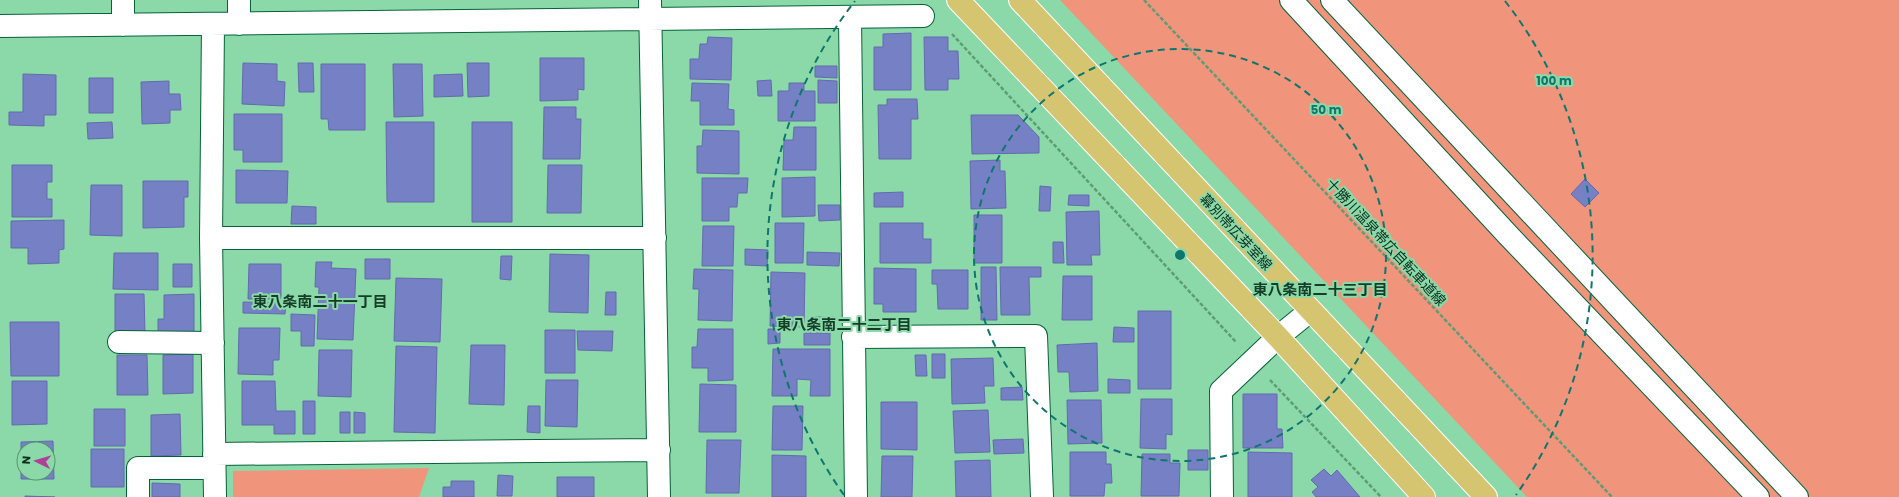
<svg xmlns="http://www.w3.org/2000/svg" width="1899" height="497" font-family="Poppins,'Noto Sans JP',sans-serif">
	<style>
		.green { fill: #f0957c }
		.building { fill: #7680c4; stroke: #626bad; fill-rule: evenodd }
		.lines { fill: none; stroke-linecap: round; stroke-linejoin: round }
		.minor-casing { stroke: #066239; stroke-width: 24 }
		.major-casing { stroke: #fff; stroke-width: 24 }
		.path { stroke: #5e9c76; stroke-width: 2.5; stroke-dasharray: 4 2; stroke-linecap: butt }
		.minor { stroke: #fff; stroke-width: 22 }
		.major { stroke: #d6c570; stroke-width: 22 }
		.ring { fill: none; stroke: #0f766e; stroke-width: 2; stroke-dasharray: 7 5 }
		.labels { text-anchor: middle; stroke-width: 4; stroke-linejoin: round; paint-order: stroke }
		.street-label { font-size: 14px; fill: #0c2e1b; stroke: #8bd9a9 }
		.neighbourhood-label { font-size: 15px; font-weight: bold; fill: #143e27; stroke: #8bd9a9 }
		.centre { fill: #0f766e; stroke: #8bd9a9; stroke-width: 2 }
		.ring-label { font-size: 12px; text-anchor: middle; font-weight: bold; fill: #0f766e; stroke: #8bd9a9; stroke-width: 4; stroke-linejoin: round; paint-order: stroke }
	</style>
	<rect width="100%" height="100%" fill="#8bd9a9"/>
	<path class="green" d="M 1060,0 L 1899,0 L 1899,497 L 1527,497 Z
		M 429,468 L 419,497 L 233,497 L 233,471 Z"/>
	<path class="building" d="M 911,33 L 911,90 L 874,90 L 874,47 L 883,47 L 883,34 Z
		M 708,37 L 732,38 L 731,80 L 690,79 L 690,59 L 699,59 L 700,44 L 707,44 Z
		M 924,37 L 948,37 L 948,51 L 958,51 L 959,79 L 948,79 L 948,90 L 925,90 Z
		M 540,58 L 584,58 L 584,90 L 578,89 L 578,100 L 540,101 Z
		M 243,63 L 277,64 L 277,81 L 285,82 L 284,106 L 242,104 Z
		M 298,63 L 313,63 L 314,92 L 299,92 Z
		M 467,63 L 489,63 L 489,96 L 468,97 Z
		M 321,64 L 365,64 L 365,130 L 329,130 L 328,119 L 321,119 Z
		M 393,64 L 422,64 L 423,116 L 394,117 Z
		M 815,66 L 837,66 L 837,78 L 815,77 Z
		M 23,74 L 56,75 L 56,115 L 44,115 L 44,126 L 9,125 L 9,112 L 23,112 Z
		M 462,74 L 463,96 L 434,97 L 434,75 Z
		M 89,78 L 113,78 L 113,113 L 89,113 Z
		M 771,80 L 772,96 L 758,96 L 757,81 Z
		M 818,80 L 837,81 L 837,103 L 818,103 Z
		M 169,81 L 169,94 L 180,94 L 181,110 L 170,110 L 170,123 L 142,124 L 141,82 Z
		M 692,83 L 729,84 L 728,109 L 734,110 L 734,125 L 700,125 L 700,101 L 691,101 Z
		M 789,83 L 804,83 L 804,91 L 815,91 L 815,121 L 778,121 L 778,91 L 789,91 Z
		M 887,99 L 917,99 L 918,119 L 911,119 L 911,159 L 879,159 L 878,105 L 887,105 Z
		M 544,107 L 576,107 L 576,119 L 581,119 L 580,159 L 543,159 Z
		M 234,114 L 282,114 L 282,162 L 243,162 L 243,150 L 234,150 Z
		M 971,115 L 1018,115 L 1039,137 L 1039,153 L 972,154 Z
		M 112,122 L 113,138 L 88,139 L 87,123 Z
		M 386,122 L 434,122 L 434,202 L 387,202 Z
		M 472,122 L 512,122 L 512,222 L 472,222 Z
		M 794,127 L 816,127 L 816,170 L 783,170 L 784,140 L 793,140 Z
		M 703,130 L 739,131 L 739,174 L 697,173 L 697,146 L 702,146 Z
		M 1000,160 L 1000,171 L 1005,171 L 1006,208 L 971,209 L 970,161 Z
		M 12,165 L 52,165 L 52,182 L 47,182 L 47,199 L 52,199 L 52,217 L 12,217 Z
		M 548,165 L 582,165 L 581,213 L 547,213 Z
		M 236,170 L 288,171 L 287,203 L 236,203 Z
		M 815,177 L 815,216 L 782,217 L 782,178 Z
		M 702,178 L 748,178 L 747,193 L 738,193 L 737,207 L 729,207 L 729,221 L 702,221 Z
		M 1585,179 L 1599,193 L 1585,207 L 1571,194 Z
		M 143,181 L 188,181 L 188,197 L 184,197 L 184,227 L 143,228 Z
		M 91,185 L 122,185 L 122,236 L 90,235 Z
		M 1040,186 L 1051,187 L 1050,211 L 1039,211 Z
		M 903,192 L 903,207 L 874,207 L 874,193 Z
		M 1069,195 L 1089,195 L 1089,206 L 1068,205 Z
		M 818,205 L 840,205 L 840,220 L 819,221 Z
		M 292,206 L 316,207 L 316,224 L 291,224 Z
		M 1099,211 L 1100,255 L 1091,255 L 1092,265 L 1067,265 L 1066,212 Z
		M 974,215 L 1002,215 L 1002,263 L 974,263 Z
		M 64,220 L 64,249 L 59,250 L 59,263 L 28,264 L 28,248 L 11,248 L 11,221 Z
		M 775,223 L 804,223 L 803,263 L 775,263 Z
		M 880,223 L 923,223 L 923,239 L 931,239 L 931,263 L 880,263 Z
		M 703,226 L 734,226 L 733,266 L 702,266 Z
		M 1053,242 L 1063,242 L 1064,263 L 1053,263 Z
		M 745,249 L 768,250 L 767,266 L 745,265 Z
		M 807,252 L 840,253 L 839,266 L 807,265 Z
		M 114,253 L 158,253 L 158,290 L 113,289 Z
		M 550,254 L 589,255 L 588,313 L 549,312 Z
		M 501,256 L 512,256 L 511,280 L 500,279 Z
		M 365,259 L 390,259 L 390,279 L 365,279 Z
		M 316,262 L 332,262 L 331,268 L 356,269 L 353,340 L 317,339 L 319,287 L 315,287 Z
		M 173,264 L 192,264 L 192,287 L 173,287 Z
		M 249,264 L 281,264 L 281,299 L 248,299 Z
		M 981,267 L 996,267 L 997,320 L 981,320 Z
		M 1000,267 L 1041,267 L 1041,277 L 1029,277 L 1030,315 L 1001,315 Z
		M 874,268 L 916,269 L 916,312 L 883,312 L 883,304 L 874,304 Z
		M 694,269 L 733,270 L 732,321 L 698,320 L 699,289 L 693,289 Z
		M 932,270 L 968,270 L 968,309 L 938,309 L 937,284 L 932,284 Z
		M 771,272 L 805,273 L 804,327 L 770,326 Z
		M 1063,276 L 1092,276 L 1092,320 L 1062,320 Z
		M 396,278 L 442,279 L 440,342 L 394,341 Z
		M 606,292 L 616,292 L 616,315 L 605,315 Z
		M 115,294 L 144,294 L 145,333 L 115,333 Z
		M 194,294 L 194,334 L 158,334 L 158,319 L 164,319 L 164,295 Z
		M 243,302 L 286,303 L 285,314 L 243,313 Z
		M 1138,311 L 1171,311 L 1171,389 L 1138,389 Z
		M 291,314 L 315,315 L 314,346 L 301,346 L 301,331 L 291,331 Z
		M 810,317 L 834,317 L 834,329 L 810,329 Z
		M 10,322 L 59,322 L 59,376 L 11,376 Z
		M 1114,327 L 1134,328 L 1134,342 L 1113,342 Z
		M 239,328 L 280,328 L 279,360 L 273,360 L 273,375 L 238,374 Z
		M 698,329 L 733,329 L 733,380 L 708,381 L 708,368 L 692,368 L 692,347 L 697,347 Z
		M 768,329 L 780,329 L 780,343 L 768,344 Z
		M 545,330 L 575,330 L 575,373 L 545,373 Z
		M 577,331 L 613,331 L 612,351 L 578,350 Z
		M 804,333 L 830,333 L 830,345 L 804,345 Z
		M 1097,343 L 1098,391 L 1070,392 L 1069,372 L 1058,372 L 1057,345 Z
		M 471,345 L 505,345 L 504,405 L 469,404 Z
		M 396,346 L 437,347 L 435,433 L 394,432 Z
		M 773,349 L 830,349 L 830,396 L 810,396 L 811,380 L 797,379 L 797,396 L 772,396 Z
		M 319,350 L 352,350 L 351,397 L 318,396 Z
		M 193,354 L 193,393 L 163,394 L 163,355 Z
		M 932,354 L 945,354 L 945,378 L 932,378 Z
		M 117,355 L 147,355 L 148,395 L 117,395 Z
		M 915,355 L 926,355 L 927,376 L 916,376 Z
		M 993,358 L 994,386 L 984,386 L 985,403 L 952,404 L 951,359 Z
		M 1108,379 L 1130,380 L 1130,393 L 1108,393 Z
		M 546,380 L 578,380 L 577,427 L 545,426 Z
		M 12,381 L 47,381 L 47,424 L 12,425 Z
		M 242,381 L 275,381 L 276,411 L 295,411 L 295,434 L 274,434 L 274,425 L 242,425 Z
		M 700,384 L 736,385 L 736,432 L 699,432 Z
		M 1022,387 L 1023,400 L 1001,400 L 1001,388 Z
		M 1243,394 L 1277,394 L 1277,429 L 1282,429 L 1283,448 L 1243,448 Z
		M 1141,399 L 1172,399 L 1172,435 L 1166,434 L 1166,449 L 1140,448 Z
		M 1067,400 L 1101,400 L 1102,443 L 1068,444 Z
		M 303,401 L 315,401 L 315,434 L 303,434 Z
		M 881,402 L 917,402 L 917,450 L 881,449 Z
		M 528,406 L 540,406 L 540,433 L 527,432 Z
		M 773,406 L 803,406 L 802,450 L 772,450 Z
		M 94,409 L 125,409 L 125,446 L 94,446 Z
		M 988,410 L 990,452 L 955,453 L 953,411 Z
		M 340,412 L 350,412 L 350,433 L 340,433 Z
		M 354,412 L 365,413 L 365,433 L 354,433 Z
		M 180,414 L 181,455 L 151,456 L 151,415 Z
		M 1023,439 L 1024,453 L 994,454 L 993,440 Z
		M 707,440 L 741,440 L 739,493 L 706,493 Z
		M 53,441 L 54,479 L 21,479 L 21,442 ZM 24,449 L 48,449 L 48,473 L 24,473 Z
		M 91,449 L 124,449 L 124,487 L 91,487 Z
		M 1188,450 L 1208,450 L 1208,470 L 1188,470 Z
		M 1070,452 L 1106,452 L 1106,464 L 1111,464 L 1112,483 L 1105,483 L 1104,496 L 1070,496 Z
		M 1248,452 L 1292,453 L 1292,497 L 1248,497 Z
		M 1142,454 L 1170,454 L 1170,463 L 1180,463 L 1179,496 L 1141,496 Z
		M 772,455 L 806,456 L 806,497 L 772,497 Z
		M 882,456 L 913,456 L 912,497 L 881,497 Z
		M 990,460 L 991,497 L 956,497 L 955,461 Z
		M 1324,469 L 1331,476 L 1337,470 L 1360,497 L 1316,497 L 1312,492 L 1318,487 L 1311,480 Z
		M 498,475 L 513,476 L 512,496 L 497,496 Z
		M 557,477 L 594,477 L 594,497 L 557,497 Z
		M 451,481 L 474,481 L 474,497 L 443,497 L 443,487 L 451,487 Z
		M 152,483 L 180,484 L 180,497 L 152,497 Z
		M 25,496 L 55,497 L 25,497 Z"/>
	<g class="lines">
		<defs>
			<path id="minor" d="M 123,0 L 123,25
				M 239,0 L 239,24
				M 650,0 L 659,497
				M 1291,0 L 1507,234 L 1758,497
				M 1332,0 L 1797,497
				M 850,18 L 856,497
				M 213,24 L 211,238 L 215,497
				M 0,26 L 923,16
				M 211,238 L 655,238
				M 853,337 L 1036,336 L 1042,497
				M 119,342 L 213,343
				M 214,454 L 659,450
				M 138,497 L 138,468 L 214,468
				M 1222,497 L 1221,391 L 1278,337 L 1310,311"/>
			<path id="major" d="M 958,0 L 1278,337 L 1424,497
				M 1020,0 L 1486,497"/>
		</defs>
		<use href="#minor" class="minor-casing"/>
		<use href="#major" class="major-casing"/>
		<path class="path" d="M 1144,0 L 1612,497
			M 952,34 L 1236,342
			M 1270,380 L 1381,497"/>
		<use href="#minor" class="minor"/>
		<use href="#major" class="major"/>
	</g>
	<g class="ring">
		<circle cx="1180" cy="255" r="206"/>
		<path d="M844 495A413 413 0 0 1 855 1M1505 1A413 413 0 0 1 1516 495"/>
	</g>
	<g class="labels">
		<g class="street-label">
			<text transform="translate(1236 232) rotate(47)" y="5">幕別帯広芽室線</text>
			<text transform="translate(1386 242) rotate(47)" y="5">十勝川温泉帯広自転車道線</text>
		</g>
		<g class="neighbourhood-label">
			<text x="1320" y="295">東八条南二十三丁目</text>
			<text x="320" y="307">東八条南二十一丁目</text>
			<text x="844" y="330">東八条南二十二丁目</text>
		</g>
	</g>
	<circle cx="1180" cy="255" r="6" class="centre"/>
	<g class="ring-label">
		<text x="1554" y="85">100 m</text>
		<text x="1326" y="114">50 m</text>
	</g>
	<g transform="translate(36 461) rotate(275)"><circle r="19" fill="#8bd9a9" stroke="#589570"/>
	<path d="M0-3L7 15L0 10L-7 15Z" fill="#b03f9a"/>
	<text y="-6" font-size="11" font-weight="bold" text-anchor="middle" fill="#0c2e1b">N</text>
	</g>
</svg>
